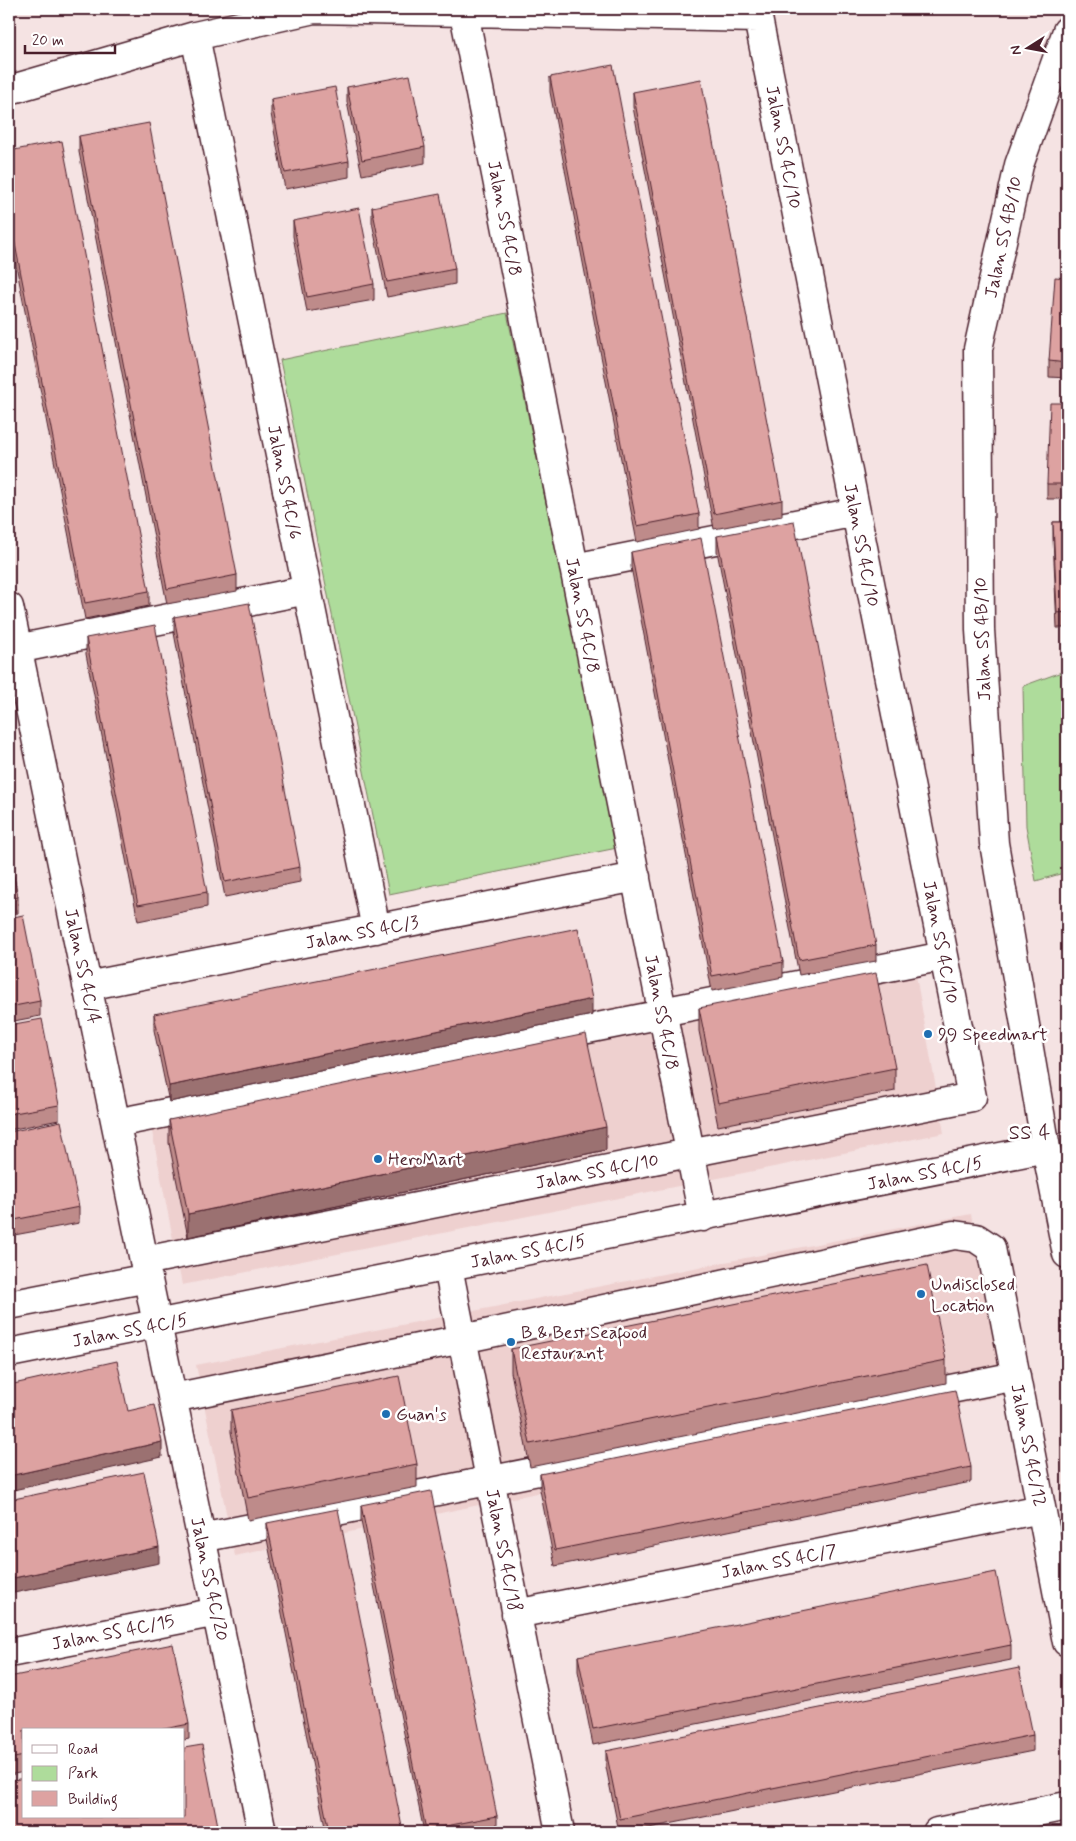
<svg xmlns="http://www.w3.org/2000/svg" width="1076" height="1841" font-family="Mynerve,sans-serif">
	<style>
		.built { fill: #eed0cf }
		.park { fill: #aedc9b; stroke: #7c7e63 }
		.lines { fill: none; stroke-linecap: round; stroke-linejoin: round }
		.minor-casing { stroke: #4a1f2b; stroke-width: 31 }
		.minor { stroke: #fff; stroke-width: 28 }
		.wall { fill: #be8b8a; stroke: #4a1f2b }
		.shaded-wall { fill: #9b7171; stroke: #4a1f2b }
		.building { fill: #dda2a1; stroke: #4a1f2b }
		.poi-dot { fill: #1f6fb2; stroke: #fff; stroke-width: 2 }
		.labels { text-anchor: middle; stroke-width: 5; stroke-linejoin: round; paint-order: stroke }
		.street-label { font-size: 18px; fill: #4a1f2b; stroke: #fff }
		.poi-label { font-size: 18px; fill: #4a1f2b; stroke: #fff; text-anchor: start }
		.quarter-label { font-size: 20px; letter-spacing: 1px; fill: #4a1f2b; stroke: #fff }
	</style>
	<rect width="100%" height="100%" fill="#f5e3e3"/>
	<filter id="ink" filterUnits="userSpaceOnUse"><feTurbulence type="fractalNoise" baseFrequency=".02" numOctaves="2"/><feDisplacementMap in="SourceGraphic" scale="10" xChannelSelector="R" yChannelSelector="G"/><feConvolveMatrix kernelMatrix="1 2 1 2 8 2 1 2 1" color-interpolation-filters="sRGB"/></filter>
	<g filter="url(#ink)">
		<path class="built" d="M 911,947 L 944,1133 L 182,1285 L 146,1101 Z
			M 971,1214 L 1005,1395 L 235,1556 L 196,1365 Z"/>
		<path class="park" d="M 507,313 L 617,848 L 389,894 L 280,360 Z
			M 1067,670 L 1067,872 L 1036,881 L 1026,826 L 1023,686 Z"/>
		<g class="lines">
			<defs>
				<path id="minor" d="M 464,13 L 703,1217
					M 1067,31 L 1019,165 L 978,349 L 980,630 L 994,843 L 1046,1148 L 1067,1254
					M 195,36 L 376,929
					M 9,90 L 195,36 L 314,9 L 758,18 L 972,1097 L 144,1261
					M 574,568 L 856,512
					M 9,607 L 262,1832
					M 17,649 L 307,590
					M 87,986 L 636,877
					M 662,1012 L 944,956
					M 116,1123 L 663,1014
					M 448,1267 L 560,1832
					M 9,1305 L 148,1278
					M 9,1353 L 1046,1148
					M 173,1398 L 462,1339 L 954,1235 L 976,1238 L 991,1248 L 1067,1642
					M 201,1538 L 1016,1376
					M 516,1614 L 1041,1509
					M 9,1653 L 217,1612
					M 937,1832 L 1067,1806"/>
			</defs>
			<use href="#minor" class="minor-casing"/>
			<use href="#minor" class="minor"/>
		</g>
		<path class="wall" d="M 550,77 L 699,514 L 699,529 L 637,542 L 550,92 Z
			M 347,87 L 425,147 L 425,163 L 362,175 L 347,102 Z
			M 633,92 L 782,500 L 782,516 L 714,529 L 633,107 Z
			M 271,99 L 349,161 L 349,177 L 285,189 L 271,114 Z
			M 79,136 L 237,575 L 237,591 L 167,604 L 79,152 Z
			M 9,151 L 149,591 L 149,606 L 85,619 L 9,229 Z
			M 372,207 L 455,269 L 455,284 L 387,297 L 372,222 Z
			M 293,221 L 374,284 L 374,300 L 307,312 L 293,236 Z
			M 1067,278 L 1067,378 L 1049,377 L 1049,361 Z
			M 1067,403 L 1067,499 L 1047,499 L 1047,484 Z
			M 1053,522 L 1067,522 L 1067,628 L 1057,628 L 1053,538 Z
			M 717,536 L 876,945 L 876,961 L 799,975 L 717,551 Z
			M 631,552 L 783,962 L 783,977 L 712,991 L 631,567 Z
			M 174,617 L 300,867 L 300,882 L 225,897 L 174,633 Z
			M 86,638 L 207,892 L 207,907 L 138,921 L 86,654 Z
			M 9,852 L 18,897 L 18,913 L 9,915 Z
			M 9,918 L 40,1001 L 40,1016 L 9,1022 Z
			M 699,1008 L 895,1068 L 895,1091 L 718,1126 L 699,1031 Z
			M 154,1014 L 592,1015 L 169,1102 L 154,1030 Z
			M 9,1025 L 59,1105 L 59,1120 L 9,1130 Z
			M 169,1120 L 606,1150 L 188,1237 L 169,1143 Z
			M 9,1132 L 79,1207 L 79,1223 L 9,1236 Z
			M 511,1349 L 946,1360 L 946,1383 L 530,1467 L 511,1372 Z
			M 231,1410 L 417,1464 L 417,1487 L 248,1520 L 231,1432 Z
			M 971,1467 L 971,1482 L 555,1566 L 540,1490 L 540,1474 Z
			M 361,1505 L 497,1816 L 497,1831 L 491,1832 L 424,1832 L 361,1521 Z
			M 267,1523 L 403,1832 L 326,1832 L 267,1539 Z
			M 1011,1645 L 1011,1660 L 593,1745 L 578,1671 L 578,1656 Z
			M 9,1677 L 189,1724 L 189,1739 L 184,1740 L 184,1730 L 24,1730 L 24,1772 L 9,1775 Z
			M 1033,1735 L 1033,1751 L 629,1832 L 619,1832 L 606,1767 L 606,1751 Z
			M 218,1826 L 218,1832 L 9,1832 Z"/>
		<path class="shaded-wall" d="M 592,999 L 592,1015 L 169,1102 L 169,1086 Z
			M 606,1127 L 606,1150 L 188,1237 L 188,1214 Z
			M 162,1442 L 162,1457 L 9,1491 L 9,1476 Z
			M 159,1547 L 159,1563 L 9,1594 L 9,1579 Z"/>
		<path class="building" d="M 613,65 L 699,514 L 637,526 L 550,77 Z
			M 410,75 L 425,147 L 362,160 L 347,87 Z
			M 701,79 L 782,500 L 714,514 L 633,92 Z
			M 335,87 L 349,161 L 285,173 L 271,99 Z
			M 149,123 L 237,575 L 167,589 L 79,136 Z
			M 62,141 L 149,591 L 85,603 L 9,213 L 9,151 Z
			M 440,194 L 455,269 L 387,282 L 372,207 Z
			M 359,208 L 374,284 L 307,297 L 293,221 Z
			M 1055,277 L 1067,278 L 1067,363 L 1049,361 Z
			M 1050,403 L 1067,403 L 1067,484 L 1047,484 Z
			M 794,521 L 876,945 L 799,960 L 717,536 Z
			M 1053,522 L 1067,522 L 1067,612 L 1057,613 Z
			M 701,538 L 783,962 L 712,976 L 631,552 Z
			M 249,603 L 300,867 L 225,882 L 174,617 Z
			M 155,625 L 207,892 L 138,905 L 86,638 Z
			M 9,852 L 18,897 L 9,899 Z
			M 23,915 L 40,1001 L 9,1007 L 9,918 Z
			M 578,928 L 592,999 L 169,1086 L 154,1014 Z
			M 876,973 L 895,1068 L 718,1103 L 699,1008 Z
			M 42,1019 L 59,1105 L 9,1114 L 9,1025 Z
			M 586,1034 L 606,1127 L 188,1214 L 169,1120 Z
			M 61,1121 L 79,1207 L 9,1221 L 9,1132 Z
			M 927,1265 L 946,1360 L 530,1444 L 511,1349 Z
			M 117,1361 L 128,1411 L 154,1405 L 162,1442 L 9,1476 L 9,1385 Z
			M 399,1376 L 417,1464 L 248,1498 L 231,1410 Z
			M 955,1390 L 971,1467 L 555,1550 L 540,1474 Z
			M 144,1472 L 159,1547 L 9,1579 L 9,1500 Z
			M 431,1491 L 497,1816 L 426,1830 L 361,1505 Z
			M 338,1509 L 403,1832 L 329,1832 L 267,1523 Z
			M 996,1572 L 1011,1645 L 593,1729 L 578,1656 Z
			M 173,1644 L 189,1724 L 159,1730 L 24,1730 L 24,1756 L 9,1759 L 9,1677 Z
			M 1019,1668 L 1033,1735 L 620,1819 L 606,1751 Z
			M 202,1745 L 218,1826 L 184,1832 L 9,1832 L 9,1781 L 24,1778 L 24,1817 L 184,1817 L 184,1748 Z"/>
	</g>
	<g class="poi-dot">
		<circle cx="928" cy="1034" r="5"/>
		<circle cx="378" cy="1159" r="5"/>
		<circle cx="921" cy="1294" r="5"/>
		<circle cx="511" cy="1342" r="5"/>
		<circle cx="386" cy="1414" r="5"/>
	</g>
	<g class="labels">
		<g class="street-label">
			<text transform="translate(784 147) rotate(79)" y="6">Jalan SS 4C/10</text>
			<text transform="translate(505 218) rotate(79)" y="6">Jalan SS 4C/8</text>
			<text transform="translate(1003 237) rotate(-78)" y="6">Jalan SS 4B/10</text>
			<text transform="translate(285 482) rotate(79)" y="6">Jalan SS 4C/6</text>
			<text transform="translate(862 545) rotate(79)" y="6">Jalan SS 4C/10</text>
			<text transform="translate(583 615) rotate(79)" y="6">Jalan SS 4C/8</text>
			<text transform="translate(982 639) rotate(-92)" y="6">Jalan SS 4B/10</text>
			<text transform="translate(362 932) rotate(-11)" y="6">Jalan SS 4C/3</text>
			<text transform="translate(941 942) rotate(79)" y="6">Jalan SS 4C/10</text>
			<text transform="translate(83 966) rotate(78)" y="6">Jalan SS 4C/4</text>
			<text transform="translate(662 1012) rotate(79)" y="6">Jalan SS 4C/8</text>
			<text transform="translate(597 1171) rotate(-11)" y="6">Jalan SS 4C/10</text>
			<text transform="translate(925 1173) rotate(-11)" y="6">Jalan SS 4C/5</text>
			<text transform="translate(528 1251) rotate(-11)" y="6">Jalan SS 4C/5</text>
			<text transform="translate(130 1330) rotate(-11)" y="6">Jalan SS 4C/5</text>
			<text transform="translate(1029 1445) rotate(79)" y="6">Jalan SS 4C/12</text>
			<text transform="translate(504 1550) rotate(79)" y="6">Jalan SS 4C/18</text>
			<text transform="translate(779 1561) rotate(-11)" y="6">Jalan SS 4C/7</text>
			<text transform="translate(210 1579) rotate(78)" y="6">Jalan SS 4C/20</text>
			<text transform="translate(113 1632) rotate(-11)" y="6">Jalan SS 4C/15</text>
		</g>
		<g class="poi-label">
			<text x="938" y="1040">99 Speedmart</text>
			<text x="388" y="1165">HeroMart</text>
			<text x="931" y="1290">Undisclosed<tspan x="931" dy="21">Location</tspan></text>
			<text x="521" y="1338">B &amp; Best Seafood<tspan x="521" dy="21">Restaurant</tspan></text>
			<text x="396" y="1420">Guan's</text>
		</g>
		<g class="quarter-label">
			<text x="1030" y="1139">SS 4</text>
		</g>
	</g>
	<rect width="1076" height="1841" fill="none" stroke="#fff" stroke-width="30"/>
	<rect x="15" y="15" width="1046" height="1811" fill="none" stroke="#4a1f2b" stroke-width="2" filter="url(#ink)"/>
	<rect x="22" y="1728" width="162" height="90" fill="#ffffff" stroke="#b7a5aa"/>
	<rect x="32" y="1745" width="25" height="8" fill="#ffffff" stroke="#b7a5aa"/>
	<text x="68" y="1754" font-size="15" fill="#4a1f2b">Road</text>
	<rect x="32" y="1766" width="25" height="15" fill="#aedc9b" stroke="#b7a5aa"/>
	<text x="68" y="1778" font-size="15" fill="#4a1f2b">Park</text>
	<rect x="32" y="1791" width="25" height="15" fill="#dda2a1" stroke="#b7a5aa"/>
	<text x="68" y="1804" font-size="15" fill="#4a1f2b">Building</text>
	<g transform="translate(1028 48) rotate(259)" stroke="#ffffff" stroke-width="4" paint-order="stroke">
	<path d="M0-4L9 19L0 12L-9 19Z" fill="#4a1f2b"/>
	<text y="-8" font-size="14" font-weight="bold" text-anchor="middle" fill="#4a1f2b">N</text>
	</g>
	<path d="M25 45v8h90v-8" fill="none" stroke="#4a1f2b" stroke-width="2.5"/>
	<text x="32" y="45" font-size="15" fill="#4a1f2b" stroke="#ffffff" stroke-width="4" paint-order="stroke">20 m</text>
</svg>
